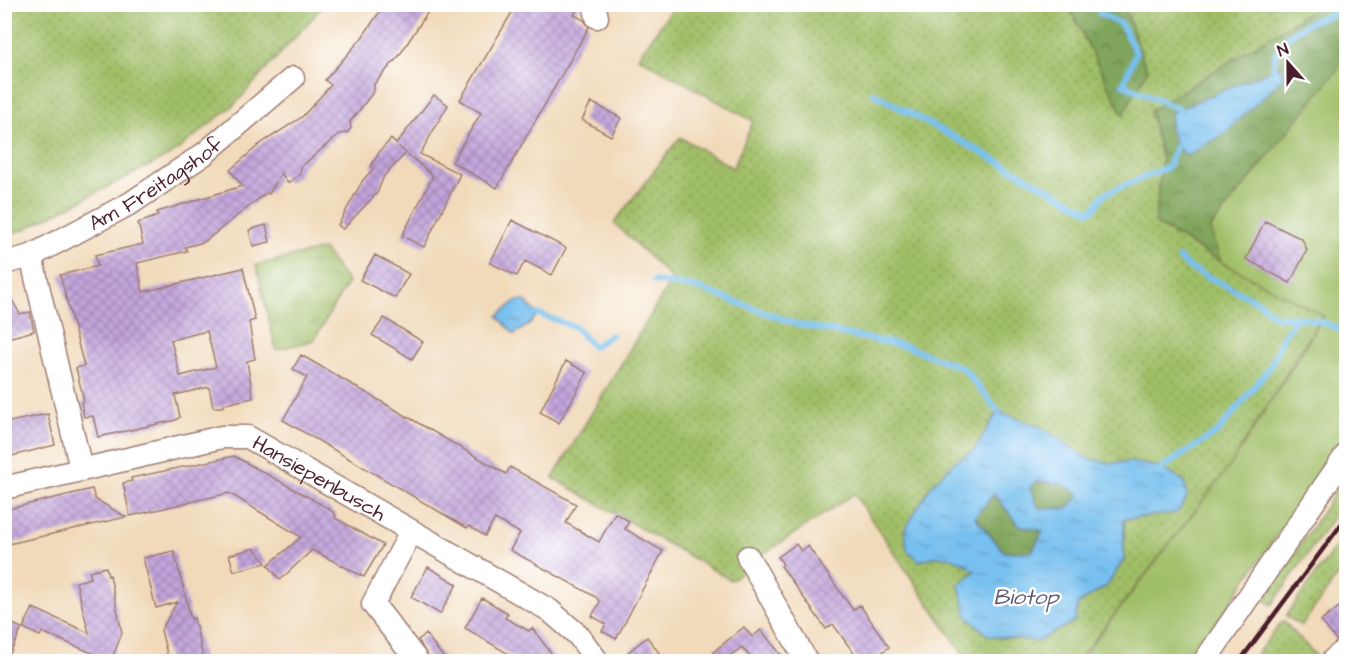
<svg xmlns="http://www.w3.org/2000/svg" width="1351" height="666" font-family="'Architects Daughter',sans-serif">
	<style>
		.grass { fill: url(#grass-dots); stroke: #756e48; stroke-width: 1.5; fill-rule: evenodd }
		.forest { fill: url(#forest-crowns); stroke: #656243; stroke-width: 1.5; fill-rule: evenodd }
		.park { fill: url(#park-tufts); stroke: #756e48; stroke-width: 1.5 }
		.garden { fill: #a0be66; stroke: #756e48; stroke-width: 1.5 }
		.water { fill: url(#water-ripples); stroke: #60708d; stroke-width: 1.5; fill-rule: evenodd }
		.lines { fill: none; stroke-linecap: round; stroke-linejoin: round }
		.stream { stroke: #77c0ef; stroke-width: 6 }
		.building { fill: url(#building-cross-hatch); fill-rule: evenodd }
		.minor-casing { stroke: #9e7c72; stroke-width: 25 }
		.minor { stroke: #fff; stroke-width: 22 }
		.rail { stroke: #4a1f2b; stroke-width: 4.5 }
		.labels { text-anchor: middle; stroke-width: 5; stroke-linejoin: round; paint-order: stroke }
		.street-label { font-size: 21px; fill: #4a1f2b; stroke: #fff }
		.water-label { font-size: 22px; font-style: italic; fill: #5a5770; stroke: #fff }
	</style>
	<defs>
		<pattern id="grass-dots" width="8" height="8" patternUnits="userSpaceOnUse" patternTransform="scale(1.5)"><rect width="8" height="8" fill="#a0be66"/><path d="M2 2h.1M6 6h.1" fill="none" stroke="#849a54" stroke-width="1.8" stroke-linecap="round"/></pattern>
		<pattern id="forest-crowns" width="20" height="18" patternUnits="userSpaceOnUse" patternTransform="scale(1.5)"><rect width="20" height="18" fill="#80a55b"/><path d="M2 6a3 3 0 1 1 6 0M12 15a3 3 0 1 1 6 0" fill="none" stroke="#6b864b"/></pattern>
		<pattern id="park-tufts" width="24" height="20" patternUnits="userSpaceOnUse" patternTransform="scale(1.5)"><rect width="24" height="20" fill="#a0be66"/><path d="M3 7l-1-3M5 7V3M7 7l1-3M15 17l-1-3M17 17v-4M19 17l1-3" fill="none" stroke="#849a54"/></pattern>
		<pattern id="water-ripples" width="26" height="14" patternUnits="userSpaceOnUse" patternTransform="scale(1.5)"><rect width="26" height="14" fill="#77c0ef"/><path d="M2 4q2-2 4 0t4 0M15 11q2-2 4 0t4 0" fill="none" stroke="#649bc2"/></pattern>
		<pattern id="building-cross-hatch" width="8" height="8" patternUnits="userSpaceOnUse" patternTransform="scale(1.5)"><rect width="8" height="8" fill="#c3a5dc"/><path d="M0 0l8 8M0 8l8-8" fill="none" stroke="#a086b3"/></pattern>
	</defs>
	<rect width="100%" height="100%" fill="#fff"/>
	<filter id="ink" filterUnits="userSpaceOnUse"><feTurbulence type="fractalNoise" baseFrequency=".0167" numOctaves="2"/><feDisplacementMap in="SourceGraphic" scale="12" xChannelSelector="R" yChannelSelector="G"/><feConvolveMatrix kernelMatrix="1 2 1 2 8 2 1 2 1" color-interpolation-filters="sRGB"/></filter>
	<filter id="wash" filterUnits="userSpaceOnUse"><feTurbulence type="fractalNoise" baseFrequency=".008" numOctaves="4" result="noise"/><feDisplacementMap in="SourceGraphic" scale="24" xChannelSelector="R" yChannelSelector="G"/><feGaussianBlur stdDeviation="1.35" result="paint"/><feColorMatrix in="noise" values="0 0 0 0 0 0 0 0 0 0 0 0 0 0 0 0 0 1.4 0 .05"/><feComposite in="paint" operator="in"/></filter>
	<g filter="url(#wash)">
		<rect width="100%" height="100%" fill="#f1daba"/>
		<path class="grass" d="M 5,4 L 324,4 L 324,5 L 235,104 L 172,154 L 23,230 L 5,235 Z
			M 675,5 L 1068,5 L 1123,114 L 1146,71 L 1124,5 L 1321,5 L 1150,111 L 1162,159 L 1155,223 L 1221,262 L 1323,315 L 1230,466 L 1078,661 L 968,661 L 854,494 L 764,554 L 731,580 L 553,478 L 672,279 L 614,223 L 680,137 L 733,168 L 753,121 L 638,57 ZM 998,411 L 1087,458 L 1108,463 L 1132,462 L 1162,468 L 1185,483 L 1148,516 L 1124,519 L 1124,559 L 1107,586 L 1078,604 L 1038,641 L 989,636 L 967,616 L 976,571 C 957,556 943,552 920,561 L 907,550 L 905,529 L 917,511 L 954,462 L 974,451 Z
			M 1346,476 L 1346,499 L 1272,605 L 1264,600 Z
			M 1346,532 L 1346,565 L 1301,626 L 1286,616 Z
			M 1283,621 L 1321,661 L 1251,661 Z"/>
		<path class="forest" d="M 1068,5 L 1124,5 L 1147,71 L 1123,115 Z
			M 1321,5 L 1346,5 L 1346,59 L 1210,228 L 1221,262 L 1155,223 L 1162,159 L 1150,111 ZM 1281,66 L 1169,125 L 1172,112 Z
			M 1036,481 L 1062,484 L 1081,495 L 1069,508 L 1039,509 L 1030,488 Z
			M 994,494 L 1019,525 L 1043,531 L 1032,552 L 1004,552 L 975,516 Z"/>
		<path class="park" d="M 323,249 L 348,282 L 314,340 L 276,350 L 256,265 Z"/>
		<path class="garden" d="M 1346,59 L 1346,436 L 1189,661 L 1078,662 L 1230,466 L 1324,316 L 1221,262 L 1210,229 Z"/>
		<path class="water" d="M 1281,66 L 1283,78 L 1225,133 L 1186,156 C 1173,144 1168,130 1172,112 Z
			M 516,301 L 525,301 L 538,314 L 529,325 L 514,334 L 498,316 Z
			M 998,411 L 1041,427 L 1087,458 L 1108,463 L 1132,462 L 1162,468 L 1185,482 L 1187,498 L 1177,513 L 1124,519 L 1124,559 L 1107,586 L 1078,604 L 1075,621 L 1038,641 L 989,636 L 967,616 L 959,585 L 975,571 C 957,557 942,552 920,561 L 907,550 L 905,529 L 931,486 L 954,462 L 974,451 ZM 1036,481 L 1062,484 L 1080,495 L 1068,508 L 1039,509 L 1030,488 ZM 994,494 L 1019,525 L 1043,531 L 1032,552 L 1004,552 L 975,517 Z"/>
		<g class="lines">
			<path class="stream" d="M 1094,4 L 1101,14 L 1121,24 L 1136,53 L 1123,84 L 1179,109
				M 1274,68 C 1271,40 1310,18 1336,14
				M 873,93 L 1089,211 L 1094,209 L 1104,194 L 1168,167 L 1176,147
				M 1179,258 L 1188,267 L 1259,302 L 1276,317 C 1301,316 1324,320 1346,333
				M 654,281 L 698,288 L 796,324 L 905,346 L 963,368 L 998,411
				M 538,314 L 575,327 L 593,347 L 611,335
				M 1162,468 L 1219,431 L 1270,367 L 1283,337 L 1297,317"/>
		</g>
		<g id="blocks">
			<path class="building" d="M 385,4 L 433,4 L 399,56 L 374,84 L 374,91 L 350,122 L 351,128 L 347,133 L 339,134 L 301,167 L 300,174 L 288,183 L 281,173 L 269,194 L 266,193 L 204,242 L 185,247 L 187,251 L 137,263 L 143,292 L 243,268 L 255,320 L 249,322 L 255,359 L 247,361 L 253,398 L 225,404 L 223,407 L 213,407 L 209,387 L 175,395 L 180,417 L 176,420 L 98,437 L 93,416 L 84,417 L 81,402 L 84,401 L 76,368 L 84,366 L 60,275 L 98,266 L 95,255 L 143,244 L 138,223 L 158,216 L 157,212 L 242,186 L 230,170 L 260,144 L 302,117 L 331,85 L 325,80 L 361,39 ZM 207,331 L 216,367 L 180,376 L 171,340 Z
				M 517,4 L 581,4 L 574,15 L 584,20 L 589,27 L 497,188 L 452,162 L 481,113 L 460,100 Z
				M 434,95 L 448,105 L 420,154 L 460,174 L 424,247 L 402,236 L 433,176 L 398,146 L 406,153 L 384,176 L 377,193 L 343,229 L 338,225 L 363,180 L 374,168 L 371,166 L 380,151 L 391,139 L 396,144 Z
				M 591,102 L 621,118 L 611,136 L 582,120 Z
				M 512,220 L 566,248 L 552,275 L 525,261 L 517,276 L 490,263 Z
				M 1265,221 L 1302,239 L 1307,250 L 1290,283 L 1246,259 Z
				M 266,225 L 270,242 L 253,246 L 249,230 Z
				M 375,255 L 409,274 L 395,298 L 360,280 Z
				M 4,286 L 20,314 L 30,312 L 34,331 L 4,339 Z
				M 384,318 L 423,342 L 412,359 L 372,335 Z
				M 301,355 L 506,474 L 510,467 L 576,504 L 566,523 L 599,542 L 615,513 L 629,521 L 625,529 L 663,551 L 616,639 L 602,631 L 606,624 L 592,616 L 600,602 L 596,597 L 510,550 L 520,533 L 495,519 L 485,536 L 469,526 L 467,528 L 283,420 L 307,377 L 293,369 Z
				M 566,361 L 587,373 L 559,423 L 540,412 Z
				M 48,414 L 55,445 L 4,458 L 4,423 Z
				M 234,456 L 328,508 L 336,515 L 335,518 L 383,545 L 364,577 L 312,550 L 280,580 L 268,565 L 301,537 L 229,493 L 130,516 L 123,483 L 132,481 L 131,478 Z
				M 92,489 L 95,499 L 126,517 L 4,545 L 4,510 Z
				M 796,544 L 801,551 L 808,546 L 853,610 L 860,605 L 889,647 L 869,662 L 860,662 L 833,624 L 826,629 L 781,566 L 783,564 L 778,557 Z
				M 254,548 L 266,563 L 234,571 L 229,555 Z
				M 174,551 L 191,619 L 194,618 L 204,662 L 169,662 L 161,630 L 177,602 L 156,608 L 143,558 Z
				M 106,567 L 108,576 L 110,575 L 122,633 L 111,661 L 42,632 L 40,636 L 23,628 L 33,608 L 89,633 L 76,582 L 91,578 L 89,571 Z
				M 428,567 L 457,584 L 440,614 L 411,597 Z
				M 482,598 L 508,613 L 505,618 L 529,631 L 532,628 L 558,662 L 522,662 L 465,628 Z
				M 1347,601 L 1347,633 L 1336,640 L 1321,621 Z
				M 4,620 L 22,628 L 6,662 L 4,662 Z
				M 744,627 L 752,637 L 761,630 L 787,662 L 754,662 L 742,647 L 721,662 L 713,652 Z
				M 426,634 L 447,662 L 431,662 L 418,640 Z
				M 647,637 L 666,662 L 616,662 Z"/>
		</g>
	</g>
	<g filter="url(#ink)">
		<use href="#blocks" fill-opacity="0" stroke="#9e7c72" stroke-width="1.5"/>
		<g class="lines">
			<defs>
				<g id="minor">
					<path d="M 594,4 L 597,17"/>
					<path d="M 31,256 L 81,469"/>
					<path id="s1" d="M 4,263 L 31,256 L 131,203 L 204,154 L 293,78"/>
					<path id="s2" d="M 4,488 L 222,437 L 248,437 L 549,610 L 578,635 L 598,662"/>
					<path d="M 411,532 L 373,604 L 418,662"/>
					<path d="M 748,557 L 807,662"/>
					<path d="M 1334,659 L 1346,649"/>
					<path d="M 1204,662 L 1346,455"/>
				</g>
			</defs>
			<use href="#minor" class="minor-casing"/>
			<use href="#minor" class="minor"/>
			<path class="rail" d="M 1239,662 L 1346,518"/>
		</g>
	</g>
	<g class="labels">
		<g class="street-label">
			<text dy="7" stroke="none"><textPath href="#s1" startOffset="172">Am Freitagshof</textPath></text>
			<text dy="7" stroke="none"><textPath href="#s2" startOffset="332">Hansiepenbusch</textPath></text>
		</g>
		<g class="water-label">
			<text x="1026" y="604">Biotop</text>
		</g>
	</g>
	<rect width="1351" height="666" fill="none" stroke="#fff" stroke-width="24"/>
	<g transform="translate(1288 63) rotate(339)" stroke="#ffffff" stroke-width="4.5" paint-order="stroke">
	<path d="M0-4.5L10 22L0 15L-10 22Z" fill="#4a1f2b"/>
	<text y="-9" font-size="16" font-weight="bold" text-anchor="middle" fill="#4a1f2b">N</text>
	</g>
</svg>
